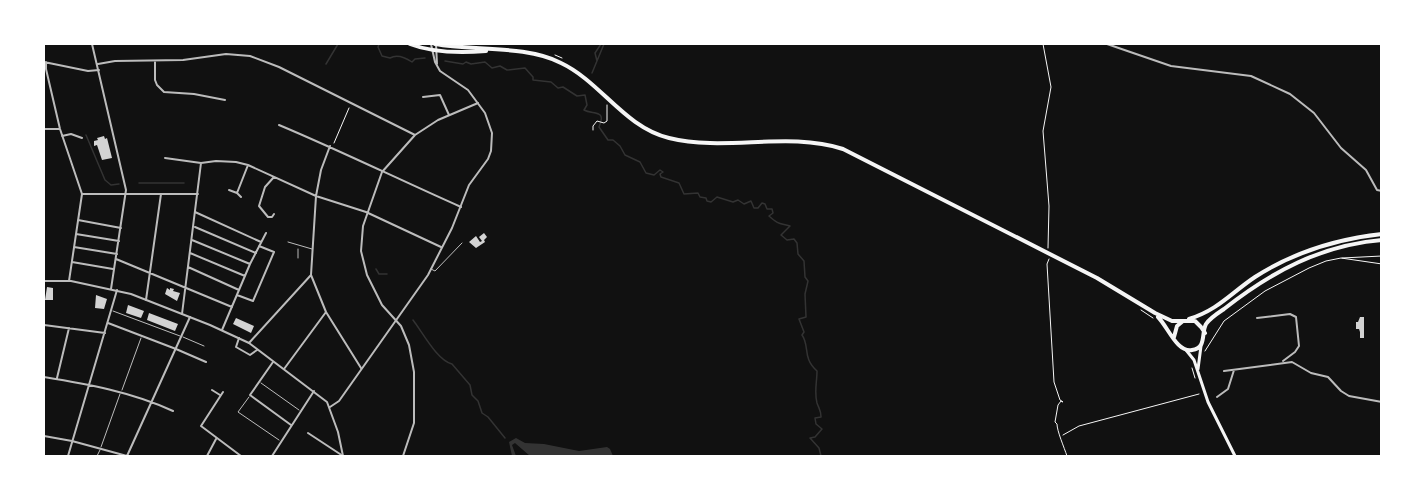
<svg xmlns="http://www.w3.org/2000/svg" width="1425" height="500" font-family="'Playfair Display',serif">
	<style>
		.water { fill: #333 }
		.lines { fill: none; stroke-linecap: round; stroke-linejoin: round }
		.stream { stroke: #333; stroke-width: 1.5 }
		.building { fill: #d3d3d3 }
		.path { stroke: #f5f5f5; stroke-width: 1 }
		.service { stroke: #bcbcbc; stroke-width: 1 }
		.minor { stroke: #bcbcbc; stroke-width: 2 }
		.tertiary { stroke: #bcbcbc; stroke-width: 2 }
		.secondary { stroke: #f5f5f5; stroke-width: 3 }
		.trunk { stroke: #f5f5f5; stroke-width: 4 }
	</style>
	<rect width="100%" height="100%" fill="#111"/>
	<path class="water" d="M 516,438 L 525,443 L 544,444 L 579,451 L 607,447 L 610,449 L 613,456 L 530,456 L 515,443 L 512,445 L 516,456 L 512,456 L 509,442 Z"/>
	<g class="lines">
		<path class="stream" d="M 379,44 L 378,47 L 382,56 L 390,58 C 397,54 406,58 412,62 L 415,59 L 425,58
			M 445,61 L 463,64 L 466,62 L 471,64 L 485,62 L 492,68 L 500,66 L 507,70 L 525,68 L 533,77 L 533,80 L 551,82 L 558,88 L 563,87 L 577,96 L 585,95 L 587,105 L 584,110 C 593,115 607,109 599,127 L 608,140 L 613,140 L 620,146 L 625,155 L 640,162 L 646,173 L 654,175 L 660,170 L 663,172 L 660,174 L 661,177 L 679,183 L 684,194 L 698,193 L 700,197 L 706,198 L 707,201 L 711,202 L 717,197 L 733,202 L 738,200 L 744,204 L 751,201 L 754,208 L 758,208 L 762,203 L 765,204 L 767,209 L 772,209 L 773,213 L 769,216 C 779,225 779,223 790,226 L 781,235 L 787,240 L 794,239 L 797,243 L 798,254 L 804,261 L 805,277 L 808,281 L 805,294 L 806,317 L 799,319 L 804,332 L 802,335 C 810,346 802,358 817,371 C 817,382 814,392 817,403 C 819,409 821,410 821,417 L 815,418 L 816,424 L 822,429 L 815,437 L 810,438 L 819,448 L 821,456 L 828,456
			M 597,61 L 595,53 L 601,44
			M 326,64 L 338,44
			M 592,73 L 604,44
			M 86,135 L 105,180 L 111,185 L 119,184
			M 139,183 L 184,183
			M 376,269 L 379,274 L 387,274
			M 413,320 C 423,333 437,360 452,364 L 470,385 L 472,395 L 478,401 L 482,413 L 488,417 L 505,438"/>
	</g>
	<path class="building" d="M 104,136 L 105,139 L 107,138 L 112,158 L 102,160 L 97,145 L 94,146 L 94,141 L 98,140 L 97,138 Z
		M 484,233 L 487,237 L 484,240 L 485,242 L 476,248 L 469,242 L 476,236 L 480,242 L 482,241 L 479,237 Z
		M 47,287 L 53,288 L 53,300 L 45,300 Z
		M 167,288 L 170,290 L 170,288 L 174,289 L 173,291 L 180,293 L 177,301 L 165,294 Z
		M 96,295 L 107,299 L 104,309 L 95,308 Z
		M 128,305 L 144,311 L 141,318 L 126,313 Z
		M 149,313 L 178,324 L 175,331 L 147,320 Z
		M 1360,317 L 1364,317 L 1364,338 L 1360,338 L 1360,332 L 1359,329 L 1356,329 L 1356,322 L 1358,322 Z
		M 236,318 L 254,326 L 251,333 L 233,324 Z"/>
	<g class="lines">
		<path class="path" d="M 1043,44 L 1051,87 L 1043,131 L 1049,206 L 1048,248
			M 555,55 L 562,58
			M 593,130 L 593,126 L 597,121 L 604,123 L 607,121 L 607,105
			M 334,143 L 349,108
			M 1342,258 L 1382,256
			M 1049,259 L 1047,264 L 1054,382 L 1060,400 L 1063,402 L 1061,401 L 1058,405 L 1055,422 L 1057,424 C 1057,431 1064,447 1067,456
			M 1141,310 L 1153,318
			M 1205,351 L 1224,321 L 1265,291 L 1309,268 L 1326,261 L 1341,258 L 1382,264
			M 1192,368 L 1195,378
			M 1063,435 L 1079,426 L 1199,394"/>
		<path class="service" d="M 288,242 L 312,249
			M 298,258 L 298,249
			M 431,269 L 435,271 L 462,243
			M 113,311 L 180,336
			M 183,337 L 204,346
			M 261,383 L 299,410
			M 122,390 L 141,338
			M 249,397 L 238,412 L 279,440
			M 101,447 L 120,394
			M 97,456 L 100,450"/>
		<path class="minor" d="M 92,44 L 126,190 L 111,289
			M 1107,44 L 1171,66 L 1251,76 L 1290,94 L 1314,113 L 1341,148 L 1366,170 L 1377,190 L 1382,191
			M 155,61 L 155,80 L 157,85 L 164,92 L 194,94 L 225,100
			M 44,62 L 88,71 L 99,70
			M 46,62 L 46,69 L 60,129 L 82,194 L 69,281
			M 98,64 L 115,61 L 183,60 L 226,54 L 250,56 L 279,67 L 415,135
			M 423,97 L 440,95 L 449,115
			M 279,125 C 341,151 400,180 461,207
			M 44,129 L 60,129
			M 62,136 L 71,134 L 82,138
			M 330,146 L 321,170 L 316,196 L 311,275 L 326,312 L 361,368
			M 165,158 L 201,163 L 216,161 L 236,162 L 248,165 L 316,196 L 366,212 L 441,247
			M 274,177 L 265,187 L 259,206 L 268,217 L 272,217 L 274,214
			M 229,190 L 237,193
			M 82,194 L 198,194
			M 241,197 L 237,193 L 248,165
			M 195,212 L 261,242
			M 78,220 L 121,228
			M 195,227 L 256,253
			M 76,234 L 119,241
			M 192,240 L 250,264
			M 74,247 L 117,254
			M 190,253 L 245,276
			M 116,259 L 232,307
			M 72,262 L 113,269
			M 188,267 L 239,290
			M 237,295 L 253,301 L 274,252 L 259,246
			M 146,300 L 161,194
			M 182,314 L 201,163
			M 1257,318 L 1290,314 L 1296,317 L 1299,346 L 1295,352 L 1283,361
			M 108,323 L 176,349 L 206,362
			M 44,325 L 105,333
			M 222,330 L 250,264 L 266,233
			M 239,338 L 236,347 L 250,355 L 257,350
			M 249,343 L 311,275
			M 273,362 L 250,395 L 291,425
			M 284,369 L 326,312
			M 1224,371 L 1292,362 L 1311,373 L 1328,377 L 1341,391 L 1349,396 L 1382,402
			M 44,377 C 87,384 132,392 173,411
			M 57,378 L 69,328
			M 212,390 L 220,395
			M 223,392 L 201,426 L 241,456
			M 1217,397 L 1228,389 L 1234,370
			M 308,433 L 343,456
			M 44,436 L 72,441 L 127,456
			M 68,456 L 117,290
			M 127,456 L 190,317
			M 207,456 L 216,439
			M 272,456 L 314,391
			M 403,456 L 414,423 L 414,372 L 409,345 L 401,326 L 382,305 L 367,275 L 361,251 L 363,226 L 382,172 L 415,135 L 438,120 L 478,103"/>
		<path class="tertiary" d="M 436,44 L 437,64
			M 44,281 L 71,281 L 131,294 L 210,325 L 249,343 L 327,402 L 338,432 L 343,456
			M 330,407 L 339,401 L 428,275 L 452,228 L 469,185 L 488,159 L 491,151 L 492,133 L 485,113 L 468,90 L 440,71 L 435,62 L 431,44"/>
		<path class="secondary" d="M 1186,350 L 1194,360 L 1208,402 L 1235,456
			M 1198,369 L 1201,346"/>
		<path class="trunk" d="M 410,44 C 433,53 461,53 486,51
			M 435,44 C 473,51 526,45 561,63 C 601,82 624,127 669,138 C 726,152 787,131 843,149 L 1097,278 L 1155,313 L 1172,321 L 1195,321 L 1201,327 L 1205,333
			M 1158,317 C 1168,327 1177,353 1192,350 C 1207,348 1201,333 1206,324 C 1210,318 1218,313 1224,309 C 1271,272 1321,245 1382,240
			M 1189,319 C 1218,310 1231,293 1255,277 C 1294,252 1336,239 1382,234
			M 1174,337 L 1177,326 L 1183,321"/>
	</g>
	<rect width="1425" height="500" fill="none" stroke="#ffffff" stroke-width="90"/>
</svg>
